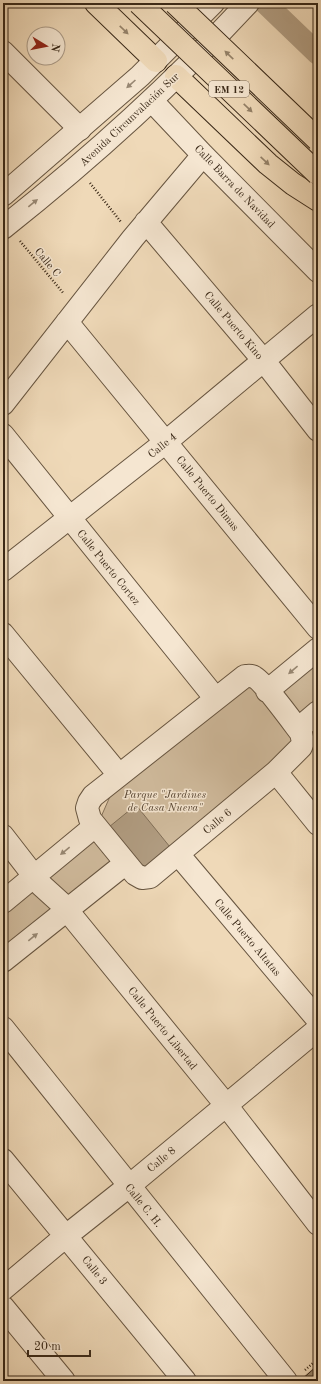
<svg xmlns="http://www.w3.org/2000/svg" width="321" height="1384" font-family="'Old Standard TT',serif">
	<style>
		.green { fill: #d0bb9d; stroke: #85725a }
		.water { fill: #b19d82; stroke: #816f58 }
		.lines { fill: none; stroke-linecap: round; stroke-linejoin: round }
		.canal { stroke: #b19d82; stroke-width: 22 }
		.building { fill: #98856b; stroke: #3a2918; filter: url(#shadow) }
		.minor-casing { stroke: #675540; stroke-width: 24 }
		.tertiary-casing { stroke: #675540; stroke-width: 24 }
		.motorway-casing { stroke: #3a2918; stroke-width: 24 }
		.path { stroke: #3a2918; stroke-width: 2.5; stroke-dasharray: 1 2; stroke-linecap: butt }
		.minor { stroke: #f5e6d1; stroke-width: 22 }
		.tertiary { stroke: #f5e6d1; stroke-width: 22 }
		.motorway { stroke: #efd9b8; stroke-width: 22 }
		.motorway-bridge-casing { stroke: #3a2918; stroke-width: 24; stroke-linecap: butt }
		.motorway-bridge { stroke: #efd9b8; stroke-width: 22 }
		.oneway { fill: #948168 }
		.oneway2 { fill: #988874 }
		.labels { text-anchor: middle; stroke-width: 3; stroke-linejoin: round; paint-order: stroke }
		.shield { fill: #f5e6d1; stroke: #726250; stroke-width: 1 }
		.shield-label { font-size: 10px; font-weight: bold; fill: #3a2918 }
		.street-label { font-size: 11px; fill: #3a2918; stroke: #f5e6d1 }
		.park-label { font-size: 11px; font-style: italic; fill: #584633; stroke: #f5e6d1 }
	</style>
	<defs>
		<filter id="shadow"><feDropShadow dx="3.5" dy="-3.5" stdDeviation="0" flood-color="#0004"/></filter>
	</defs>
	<rect width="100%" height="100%" fill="#efd9b8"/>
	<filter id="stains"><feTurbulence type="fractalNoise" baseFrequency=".005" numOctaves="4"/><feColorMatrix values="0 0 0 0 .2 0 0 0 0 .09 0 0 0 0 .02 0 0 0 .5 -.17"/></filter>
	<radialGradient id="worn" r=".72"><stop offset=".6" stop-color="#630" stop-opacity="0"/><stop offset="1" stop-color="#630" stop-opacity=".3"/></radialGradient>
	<path class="green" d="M 318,649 L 318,712 L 307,742 L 175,855 L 128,866 L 3,971 L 3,907 L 97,826 L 119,776 L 252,667 L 268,689 Z"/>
	<path class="water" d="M 136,805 L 170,847 L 143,869 L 109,827 Z"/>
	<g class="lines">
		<path class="canal" d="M 265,3 L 318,54"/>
	</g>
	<path class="building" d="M 318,1365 L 318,1381 L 300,1381 Z"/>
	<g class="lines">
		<defs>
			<path id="minor" d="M 3,52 L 80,129
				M 152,101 L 203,155 L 318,271
				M 146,222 L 264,361 L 318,430
				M 67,322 L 318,628
				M 3,404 L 133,238 L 203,155
				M 3,435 L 216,699
				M 3,570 L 167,441 L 318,315
				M 3,634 L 119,775
				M 245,676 C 248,676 251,675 254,677 C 262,680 294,724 301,733 L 303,742 L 301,747 L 276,772 L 150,877 L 142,878 L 135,874 L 90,819 L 87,808 L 89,802 L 93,796 Z
				M 267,691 L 318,649
				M 298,729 L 318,712
				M 276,772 L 318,824
				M 3,836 L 41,885 L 62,904 L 226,1105 L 318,1224
				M 178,854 L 318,1020
				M 3,902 L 95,826
				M 3,961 L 126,863
				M 3,1028 L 286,1381
				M 3,1160 L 185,1381
				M 3,1289 L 66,1236 L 129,1186 L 318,1029
				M 3,1307 L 64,1381"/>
			<path id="tertiary" d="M 3,195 L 140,76 L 213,3
				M 3,228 C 90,159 172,85 248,3"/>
			<path id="motorway" d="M 96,3 L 156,61
				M 176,76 L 268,164 L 293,184 L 318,200"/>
		</defs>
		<use href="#minor" class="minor-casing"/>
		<use href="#tertiary" class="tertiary-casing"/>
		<use href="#motorway" class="motorway-casing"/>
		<path class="path" d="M 90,183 L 121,222
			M 20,241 L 64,294
			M 305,1370 L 318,1359"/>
		<use href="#minor" class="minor"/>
		<use href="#tertiary" class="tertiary"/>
		<use href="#motorway" class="motorway"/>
		<defs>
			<path id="motorway-bridge" d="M 139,3 L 318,174
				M 175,3 L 318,140"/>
		</defs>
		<use href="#motorway-bridge" class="motorway-bridge-casing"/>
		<use href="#motorway-bridge" class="motorway-bridge"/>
	</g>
	<defs><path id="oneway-solid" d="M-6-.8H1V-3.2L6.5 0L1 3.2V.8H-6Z"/></defs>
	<g class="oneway">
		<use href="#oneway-solid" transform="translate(124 30) rotate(44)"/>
		<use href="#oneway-solid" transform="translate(229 55) rotate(-136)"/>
		<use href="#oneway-solid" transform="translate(248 108) rotate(44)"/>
		<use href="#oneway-solid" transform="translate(265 161) rotate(43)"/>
	</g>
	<g class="oneway2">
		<use href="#oneway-solid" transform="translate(131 84) rotate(138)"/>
		<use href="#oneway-solid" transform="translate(33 203) rotate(-39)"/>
		<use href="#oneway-solid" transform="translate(293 670) rotate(140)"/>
		<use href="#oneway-solid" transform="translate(65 851) rotate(141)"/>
		<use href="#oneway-solid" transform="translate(33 937) rotate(-39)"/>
	</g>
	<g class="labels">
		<rect class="shield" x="209" y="81" width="40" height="16" rx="3"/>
		<g class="shield-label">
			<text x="229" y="93">EM 12</text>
		</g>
		<g class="street-label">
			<text transform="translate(129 119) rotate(-43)" y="4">Avenida Circunvalación Sur</text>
			<text transform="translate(235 186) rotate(46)" y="4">Calle Barra de Navidad</text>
			<text transform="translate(48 262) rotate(50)" y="4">Calle C</text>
			<text transform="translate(234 325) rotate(50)" y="4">Calle Puerto Kino</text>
			<text transform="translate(162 445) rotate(-39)" y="4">Calle 4</text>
			<text transform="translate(208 493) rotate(51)" y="4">Calle Puerto Dimas</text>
			<text transform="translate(109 567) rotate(51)" y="4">Calle Puerto Cortez</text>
			<text transform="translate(217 821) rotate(-40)" y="4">Calle 6</text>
			<text transform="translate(248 937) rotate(50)" y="4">Calle Puerto Altatas</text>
			<text transform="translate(163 1028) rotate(51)" y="4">Calle Puerto Libertad</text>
			<text transform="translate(161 1159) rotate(-40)" y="4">Calle 8</text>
			<text transform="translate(144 1205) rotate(51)" y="4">Calle C. H.</text>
			<text transform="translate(95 1270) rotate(51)" y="4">Calle 3</text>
		</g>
		<g class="park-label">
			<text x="165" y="798">Parque "Jardines<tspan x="165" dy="13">de Casa Nueva"</tspan></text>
		</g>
	</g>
	<rect width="321" height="1384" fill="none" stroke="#efd9b8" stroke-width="16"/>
	<rect x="4" y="4" width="313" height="1376" fill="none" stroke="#3a2918" stroke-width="2"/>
	<rect x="8" y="8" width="305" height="1368" fill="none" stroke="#3a2918"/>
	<g transform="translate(46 46) rotate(100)"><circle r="19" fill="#f5e6d1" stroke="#aa9a87"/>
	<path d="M0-3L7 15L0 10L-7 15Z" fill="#8f2418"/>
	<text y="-6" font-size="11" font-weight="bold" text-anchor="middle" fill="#3a2918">N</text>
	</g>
	<path d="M28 1350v6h62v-6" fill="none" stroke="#3a2918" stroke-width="2"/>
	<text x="34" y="1350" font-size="12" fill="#3a2918" stroke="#f5e6d1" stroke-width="3" paint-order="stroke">20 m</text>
	<rect width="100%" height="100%" filter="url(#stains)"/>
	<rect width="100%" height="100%" fill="url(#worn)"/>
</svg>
